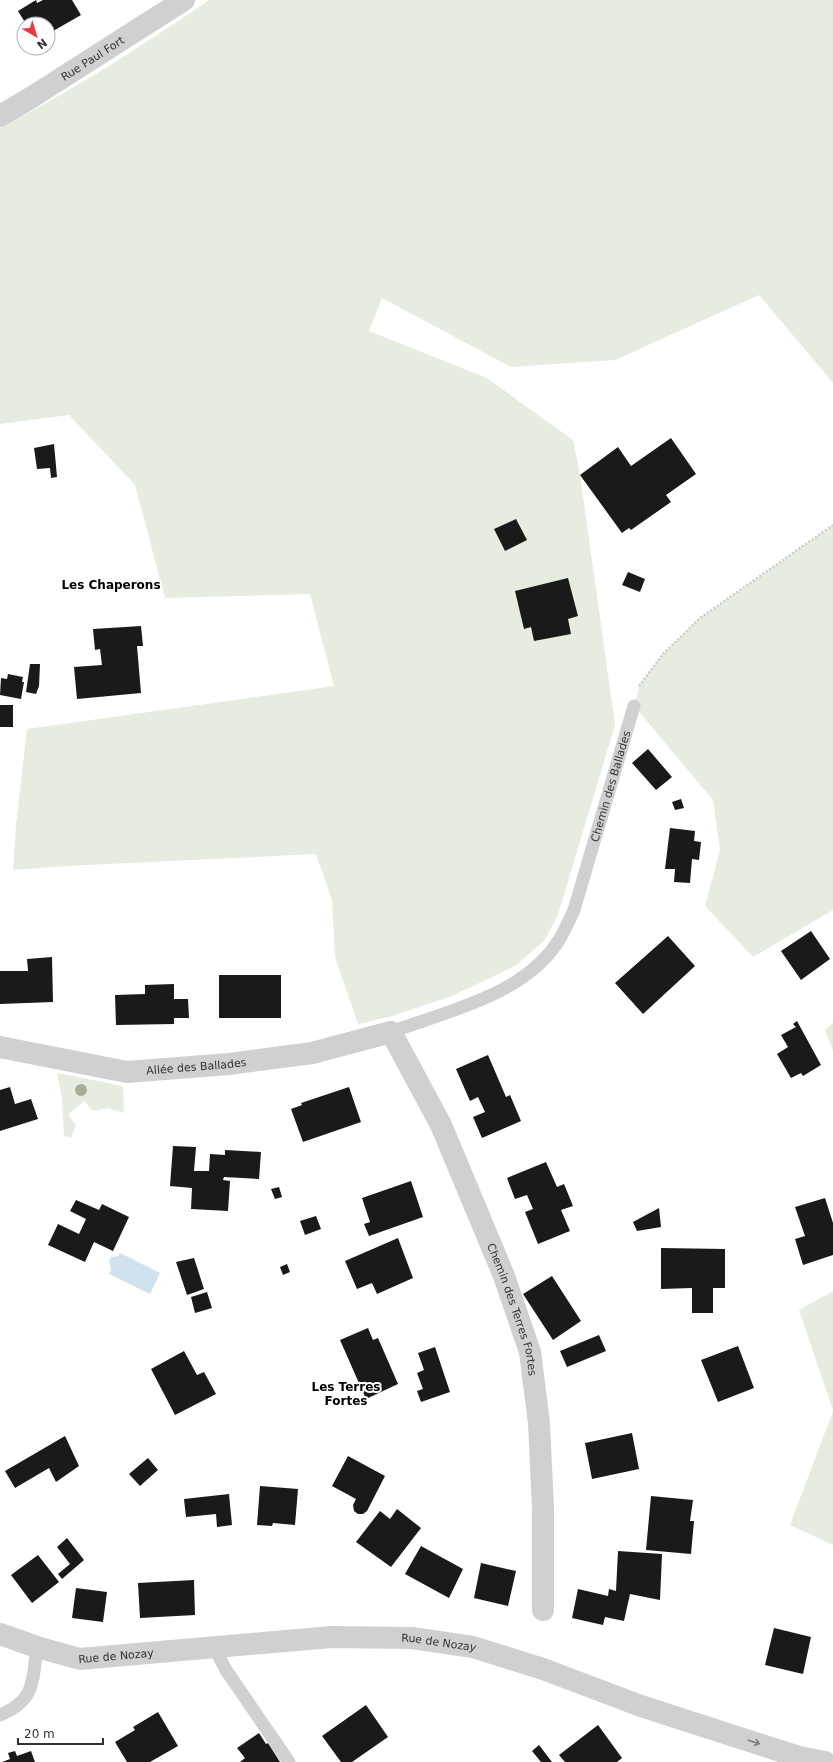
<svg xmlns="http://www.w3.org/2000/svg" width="833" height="1762" font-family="'DejaVu Sans',sans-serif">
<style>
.green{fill:#e6ecdf}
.water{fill:#cfe2ee}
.building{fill:#1a1a1a}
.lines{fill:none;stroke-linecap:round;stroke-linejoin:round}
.path{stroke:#cdcdcd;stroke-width:2.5;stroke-dasharray:2 2;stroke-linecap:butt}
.service{stroke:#d0d0d0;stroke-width:13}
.minor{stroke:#d0d0d0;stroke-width:22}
.tertiary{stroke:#d0d0d0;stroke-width:22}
.tree{fill:#a2b095}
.oneway{stroke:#7a7a7a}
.labels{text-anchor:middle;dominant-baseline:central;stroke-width:4;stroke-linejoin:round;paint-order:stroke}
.street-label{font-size:11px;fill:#333;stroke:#fff}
.neighbourhood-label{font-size:12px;font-weight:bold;fill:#000;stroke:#fff}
</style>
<rect width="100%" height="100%" fill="#fff"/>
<path class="green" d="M209,0H833V383L759,295L615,360L511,367L382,298L369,331L487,378L573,440L580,475L615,725L558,915L544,941L515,966L452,996L389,1017L358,1024L335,957L332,900L316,854L66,866L13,870L16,825L27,729L334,686L310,594L165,598L135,485L69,415L0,424V128C72,91 142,46 209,0Z
M833,525V910L753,957L705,906L720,850L713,800L634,706L640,684L663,654L700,618Z
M833,1023V1051L825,1030Z
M57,1073L123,1086L124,1113L108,1108L93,1111L84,1101L68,1115L76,1125L71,1138L64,1136L62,1098Z
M833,1291V1410L799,1310Z
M833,1411V1545L790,1525Z"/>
<path class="water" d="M120,1253L160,1273L150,1294L109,1274L111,1270L109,1261L111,1257L118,1256Z"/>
<path class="building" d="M36,0L37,3L43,0H72L81,15L48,34V24H26L18,11Z
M671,438L696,474L666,495L671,502L631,530L629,528L622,533L580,475L618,447L631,466Z
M54,444L57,477L51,478L50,468L37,469L34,448Z
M516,519L527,540L505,551L494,529Z
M628,572L645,579L640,592L622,585Z
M568,578L578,616L568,619L571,634L534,641L531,627L524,629L515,591Z
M141,626L143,646H137L141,693L77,699L74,667L102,665L100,649L95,650L93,629Z
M30,664H40L39,686L36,694L26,692Z
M8,674L23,677L22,682H24L21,699L0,695L1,678L7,679Z
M0,705H13V727H0Z
M648,749L672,777L656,790L632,763Z
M681,799L684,808L675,810L672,802Z
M670,828L695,831L694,841L701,842L699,860L692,859L690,883L674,882L675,869H665Z
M811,931L830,959L801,980L781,951Z
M668,936L695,966L643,1014L615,983Z
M52,957L53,1002L0,1004V971H28L27,959Z
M219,975H281V1018H219Z
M174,984V999H188L189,1018H174V1024L116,1025L115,995L145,994V985Z
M797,1021L821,1065L803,1076L801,1073L791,1078L777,1054L788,1047L781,1035L796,1027L793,1024Z
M488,1055L506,1097L510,1095L521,1121L482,1138L473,1117L485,1112L478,1097L470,1101L456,1069Z
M10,1087L15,1104L31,1099L38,1119L0,1131V1090Z
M349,1087L361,1122L303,1142L291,1109L302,1105L301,1103Z
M173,1146L196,1147L194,1171H209L210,1154L225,1155V1150L261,1152L259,1179L224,1177L223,1180L230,1181L228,1211L191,1209L192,1188L170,1186Z
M546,1162L557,1187L564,1184L573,1206L561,1210L570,1231L538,1244L525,1212L533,1209L527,1195L515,1199L507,1178Z
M411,1181L423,1217L369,1236L364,1224L370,1222L362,1198Z
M279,1187L282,1197L275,1199L271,1189Z
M825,1198L833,1223V1255L803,1265L795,1239L805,1236L795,1207Z
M76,1200L99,1210L102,1204L129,1217L113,1251L94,1242L85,1262L48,1245L58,1224L79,1234L86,1219L70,1211Z
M659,1208L661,1227L637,1231L633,1222Z
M316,1216L321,1229L305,1235L300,1221Z
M398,1238L413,1278L377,1294L372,1283L357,1289L345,1261Z
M661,1248L725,1249V1288H713V1313H692V1288L661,1289Z
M194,1258L204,1289L187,1295L176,1262Z
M287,1264L290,1272L283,1275L280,1267Z
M552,1276L581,1321L553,1340L523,1294Z
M207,1292L212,1308L195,1313L191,1297Z
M368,1328L373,1340L378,1338L398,1384L366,1399L340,1340Z
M599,1335L606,1351L567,1367L560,1351Z
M738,1346L754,1388L718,1402L701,1360Z
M435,1347L450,1392L421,1402L417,1391L423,1389L417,1373L424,1370L418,1353Z
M184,1351L197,1375L204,1372L216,1394L175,1415L151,1369Z
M632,1433L639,1469L592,1479L585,1443Z
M65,1436L79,1466L56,1482L49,1468L15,1488L5,1471Z
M348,1456L385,1476L367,1511L363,1514H358L354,1511L353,1505L356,1499L332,1486Z
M148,1458L158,1470L140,1486L129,1474Z
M260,1486L298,1489L295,1525L273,1523L272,1526L257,1525Z
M229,1494L232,1525L217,1527L216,1514L186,1517L184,1499Z
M651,1496L693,1500L690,1521H694L691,1554L646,1550Z
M397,1509L421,1528L391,1567L356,1542L380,1511L390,1519Z
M67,1538L84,1560L62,1579L58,1574L70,1564L57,1547Z
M421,1546L463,1569L449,1598L405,1574Z
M618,1551L662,1554L660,1600L630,1594L624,1621L605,1617L603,1625L572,1618L578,1589L608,1596L609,1589L616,1591Z
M38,1555L59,1582L32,1603L11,1575Z
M481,1563L516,1571L508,1606L474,1598Z
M194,1580L195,1615L140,1618L138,1583Z
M76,1588L107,1592L103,1622L72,1618Z
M774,1628L811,1637L803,1674L765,1665Z
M366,1705L388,1737L352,1762H341L322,1736Z
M158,1712L178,1746L150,1762H127L115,1742L135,1730L133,1727Z
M598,1725L622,1758L617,1762H565L559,1755Z
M259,1733L266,1744L268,1743L280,1762H240L245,1758L237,1748Z
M539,1745L552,1762H541L532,1751Z
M15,1751L17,1756L31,1751L35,1762H2L10,1759L8,1753Z"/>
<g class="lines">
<path class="path" d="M639,686L663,654L700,618L833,525"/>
<g class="service">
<path id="s1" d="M391,1032C447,1011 525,995 559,940C565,931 569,920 574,910L634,706"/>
<path d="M214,1647L226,1670L289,1762"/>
<path d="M0,1715C36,1700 32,1682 37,1647"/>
</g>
<g class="minor">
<path id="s2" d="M0,1047L127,1072L229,1064L312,1053L391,1032L441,1125L504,1276L530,1352L539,1423L543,1509V1610"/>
<path id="s3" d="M0,1634L37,1647L80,1659L331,1637L412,1638L473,1647L543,1669L641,1706L799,1757L825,1762"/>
</g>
<path class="tertiary" id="s4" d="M0,116L32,97L184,0"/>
</g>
<circle class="tree" cx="81" cy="1090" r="6"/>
<defs><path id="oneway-shaft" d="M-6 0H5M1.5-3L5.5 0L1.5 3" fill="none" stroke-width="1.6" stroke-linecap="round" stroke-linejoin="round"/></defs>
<use class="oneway" href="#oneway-shaft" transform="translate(754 1742) rotate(18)"/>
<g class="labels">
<g class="street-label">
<text stroke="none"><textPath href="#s4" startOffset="109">Rue Paul Fort</textPath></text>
<text stroke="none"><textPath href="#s1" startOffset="358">Chemin des Ballades</textPath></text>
<text stroke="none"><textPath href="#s2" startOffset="199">Allée des Ballades</textPath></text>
<text stroke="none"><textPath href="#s2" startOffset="701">Chemin des Terres Fortes</textPath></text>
<text stroke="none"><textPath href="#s3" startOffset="444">Rue de Nozay</textPath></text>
<text stroke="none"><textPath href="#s3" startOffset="120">Rue de Nozay</textPath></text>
</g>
<g class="neighbourhood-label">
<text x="111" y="585">Les Chaperons</text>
<text x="346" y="1387">Les Terres<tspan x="346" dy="14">Fortes</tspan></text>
</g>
</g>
<g transform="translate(36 36) rotate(142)"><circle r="19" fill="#ffffff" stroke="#adadad"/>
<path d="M0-3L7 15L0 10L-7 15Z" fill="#e63946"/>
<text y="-6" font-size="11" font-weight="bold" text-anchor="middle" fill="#333333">N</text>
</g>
<path d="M18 1738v6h85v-6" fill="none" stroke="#333333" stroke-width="2"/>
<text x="24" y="1738" font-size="12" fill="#333333" stroke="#ffffff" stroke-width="3" paint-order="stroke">20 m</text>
</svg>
